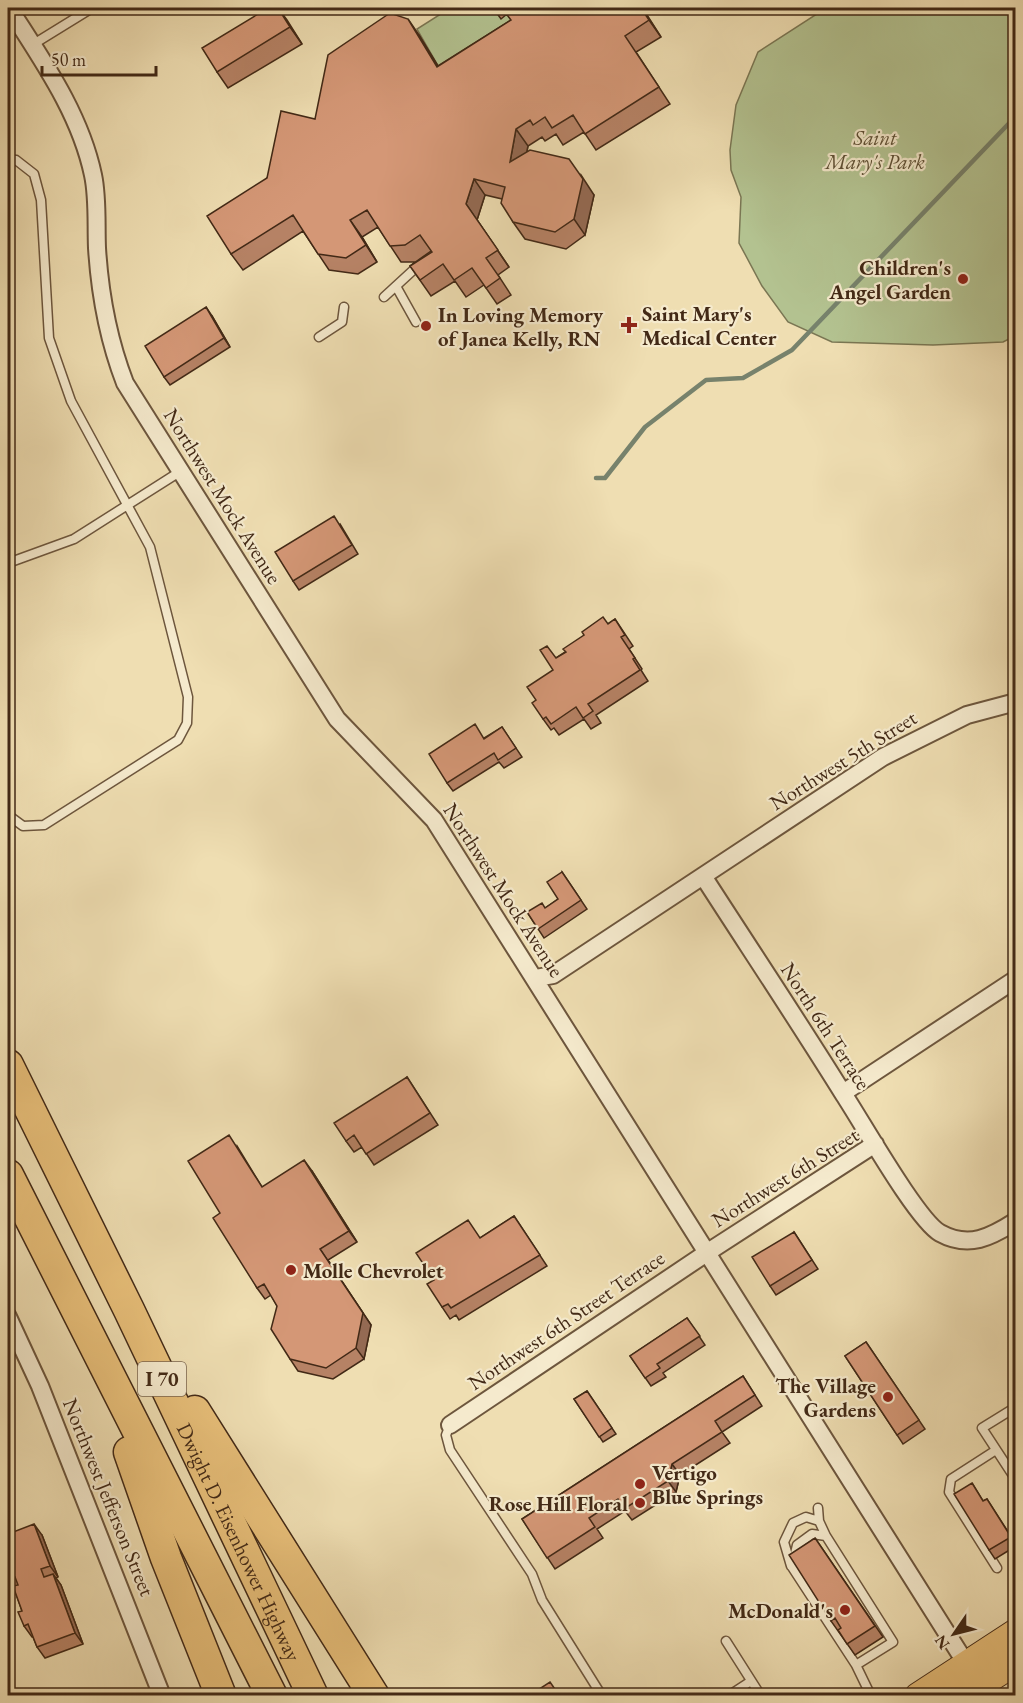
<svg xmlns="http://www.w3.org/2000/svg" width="1023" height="1703" font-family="'EB Garamond',serif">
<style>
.green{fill:#b3c290;stroke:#7a7653;stroke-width:1.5}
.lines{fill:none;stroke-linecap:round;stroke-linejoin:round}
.stream{stroke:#77826c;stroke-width:4.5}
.service-casing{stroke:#6d563d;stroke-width:11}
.minor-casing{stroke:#6d563d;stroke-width:20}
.primary-casing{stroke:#422916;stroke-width:28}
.motorway-casing{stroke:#422916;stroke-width:33}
.service{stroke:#f5eacd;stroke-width:8}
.minor{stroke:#f5eacd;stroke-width:16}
.primary{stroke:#e8bf79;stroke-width:26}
.motorway{stroke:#e8bf79;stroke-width:30}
.wall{fill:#b68265;stroke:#422916;stroke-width:1.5}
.shaded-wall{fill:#946a53;stroke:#422916;stroke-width:1.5}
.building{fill:#d49776;stroke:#422916;stroke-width:1.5}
.poi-dot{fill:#8f2418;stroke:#f5eacd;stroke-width:2}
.labels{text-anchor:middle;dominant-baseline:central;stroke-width:4.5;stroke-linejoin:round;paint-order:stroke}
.shield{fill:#f5eacd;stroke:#78634d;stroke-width:1.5}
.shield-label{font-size:20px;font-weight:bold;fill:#422916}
.park-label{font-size:21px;font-style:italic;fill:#5e4f34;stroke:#f5eacd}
.poi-label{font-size:21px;font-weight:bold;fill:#422916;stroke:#f5eacd;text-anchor:end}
.street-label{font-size:21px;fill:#422916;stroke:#f5eacd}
</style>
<rect width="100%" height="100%" fill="#efdeb2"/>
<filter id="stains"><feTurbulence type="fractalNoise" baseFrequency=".00333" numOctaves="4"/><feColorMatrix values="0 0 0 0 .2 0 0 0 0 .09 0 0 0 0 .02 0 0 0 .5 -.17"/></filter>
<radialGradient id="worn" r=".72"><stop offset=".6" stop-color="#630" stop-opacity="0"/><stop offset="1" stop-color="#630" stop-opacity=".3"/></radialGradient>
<path class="green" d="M442,8H493L508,14L522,37L448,83L417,29L444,12Z
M826,8H1015V336L1003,342L933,345L832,342L788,322L762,286L739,243L741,197L731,170L730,150L736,105L758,52Z"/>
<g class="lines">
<path class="stream" d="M596,478H605L645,427L706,380L743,378L792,350L1016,116"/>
<defs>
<path id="service" d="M32,45L92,8
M8,159L16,160L34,174L41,200L49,338L71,401L150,547L188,697L187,723L178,740L44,825L23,826L8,815
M397,288L416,322
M384,297L421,263
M319,337L342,322L344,307
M8,563L74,539L181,471
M1016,1407L982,1428L1016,1480
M450,1425L446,1435L450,1450L532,1574L542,1600L602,1696
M996,1450L951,1479L949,1492L997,1568
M818,1508L819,1521
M812,1534L826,1536L893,1642L856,1665L792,1567L797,1545Z
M791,1566L784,1542L793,1523L806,1517L819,1521L826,1536
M726,1641L761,1696
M856,1665L871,1696
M728,1696L751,1681"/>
<path id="minor" d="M9,8C42,60 80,113 93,175C98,198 96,225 97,248C100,296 108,339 125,383L337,719L434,820L972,1673
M703,876C750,949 798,1021 844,1095C862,1122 917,1220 940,1233C969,1249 991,1237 1016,1221
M536,978L553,975L883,757L967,715L1016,702
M843,1093L1016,979
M8,1317L40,1386L162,1696
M450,1425L708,1252L875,1144"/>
<path id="primary" d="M918,1696L1016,1632
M963,1696L1016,1662"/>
<g id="motorway">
<path id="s1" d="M8,1065L129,1310L313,1696"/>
<path d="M8,1175L272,1696"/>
<path d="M195,1411L374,1696"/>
<path d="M129,1452L166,1558L221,1696"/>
</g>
</defs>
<use href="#service" class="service-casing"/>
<use href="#minor" class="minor-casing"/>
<use href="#primary" class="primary-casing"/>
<use href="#motorway" class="motorway-casing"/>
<use href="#service" class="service"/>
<use href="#minor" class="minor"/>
<use href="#primary" class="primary"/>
<use href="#motorway" class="motorway"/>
</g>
<path class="wall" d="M278,8L302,44L228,88L217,72Z
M493,8H611L614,12L622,8H642L661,37L636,52L670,104L596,150L584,132L563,145L556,134L545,141L542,137L528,146L527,152L594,195L585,235L566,249L525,239L513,222L502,199L485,195L477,220L509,267L498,275L511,295L497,304L484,285L466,297L455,281L431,296L410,266L431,251L416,262H401L378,227L362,237L377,262L358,274L329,270L303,231L243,270L231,254L267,178L315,119L419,35L438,66L511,20L507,14L501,19Z
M212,316L230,347L170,385L164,377Z
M340,524L358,554L299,590L293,581Z
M615,619L633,646L629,649L642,669L641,670L648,681L596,715L601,723L591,729L584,719L559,735L554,728L551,730L543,719L536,700L553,670L556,658Z
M502,727L522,757L504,768L499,762L453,791L447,783L484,738Z
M562,872L587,909L544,938L527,912L545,908L558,899Z
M407,1077L438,1125L374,1165L362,1147L354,1152L346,1141Z
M237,1146L262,1187L312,1171L357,1242L328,1260L371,1325L364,1359L333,1379L298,1371L290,1359L277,1306L271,1295L265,1299L257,1288L220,1213Z
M514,1216L547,1266L459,1320L456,1315L450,1319L442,1307L434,1280L480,1238Z
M794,1232L818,1269L776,1295L770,1286Z
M687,1318L705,1345L663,1373L666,1377L651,1386L630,1356Z
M866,1342L925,1429L903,1444L845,1356Z
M743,1376L762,1406L722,1432L730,1443L680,1475L676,1492L632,1520L625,1511L597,1529L603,1538L555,1569L522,1519Z
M587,1391L616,1434L603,1442L574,1399Z
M972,1483L983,1501L987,1499L1016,1544V1546L995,1559L989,1550Z
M8,1534L42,1535L58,1577L56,1578L61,1585L83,1644L45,1658L37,1647L33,1637H32L24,1626L22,1611L15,1591L8,1594Z
M815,1538L883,1637L855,1655L831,1621Z"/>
<path class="shaded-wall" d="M278,8L287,20L302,44L290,27Z
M641,8L647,15L661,37L649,20Z
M408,19L419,35L448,83L437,67Z
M516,129L528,146L521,178L510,162Z
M581,175L594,195L585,235L574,219Z
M474,179L485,195L477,220L509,267L466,204Z
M350,220L362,237L377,262L366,245Z
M206,307L212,316L230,347L224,338Z
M304,1160L312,1171L357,1242L349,1231Z
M320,1249L371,1325L364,1359L356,1348Z
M672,1464L680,1475L676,1492L668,1481Z
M34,1524L42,1535L58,1577L50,1566Z
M53,1574L61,1585L83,1644L75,1633Z"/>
<path class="building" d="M268,8H278L290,27L217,72L202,48Z
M502,8H610L613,13L622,8H641L649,20L625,36L659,87L585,134L573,115L552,128L545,117L533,125L530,120L516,129L510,162L530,150L569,159L583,179L574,219L555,232L513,222L501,203L505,187L474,179L466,204L498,250L486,258L500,278L486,288L472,268L454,280L443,264L420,280L410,266L432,252L420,235L405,245L390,246L367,210L350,220L366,245L346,258L318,254L293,215L231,254L207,216L267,178L281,111L315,119L328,55L390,13L408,19L437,67L511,20Z
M206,307L224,338L164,377L145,346Z
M334,516L352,545L293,581L275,552Z
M603,617L608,624L615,619L625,635L621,637L635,658L633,659L640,670L588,704L593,711L583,718L576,707L551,724L546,717L543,719L532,703L536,700L527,687L553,670L540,650L547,646L556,658L566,652L563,649L584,635L582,632Z
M475,724L484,739L502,727L516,748L498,760L494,753L447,783L429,754Z
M562,872L581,900L538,929L527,912L542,903L545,908L558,899L547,882Z
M407,1077L430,1113L366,1154L354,1135L346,1141L334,1123Z
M229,1135L262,1187L304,1160L349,1231L320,1249L363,1313L356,1348L326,1368L290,1359L271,1329L277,1306L264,1284L257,1288L213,1218L220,1213L188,1161Z
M514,1216L540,1255L451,1308L448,1304L442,1307L427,1284L434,1280L416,1253L468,1220L480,1238Z
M794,1232L812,1260L770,1286L752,1257Z
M687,1318L700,1336L657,1364L660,1368L645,1378L630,1356Z
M866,1342L919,1420L897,1435L845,1356Z
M743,1376L755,1395L715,1421L722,1432L672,1464L668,1481L624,1509L618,1499L589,1518L595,1527L547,1558L522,1519Z
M587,1391L612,1428L599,1437L574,1399Z
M972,1483L983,1501L987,1499L1011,1537L989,1550L954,1494Z
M34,1524L50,1566L41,1569L44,1577L53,1574L75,1633L37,1647L28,1624L24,1626L18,1612L22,1611L13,1586L18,1585L15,1577L8,1580V1534Z
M815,1538L875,1626L847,1644L838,1630L841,1628L835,1618L831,1621L789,1555Z
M550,1682L559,1695H530Z"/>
<g class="poi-dot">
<circle cx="963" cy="279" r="6"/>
<path d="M626 316h6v6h6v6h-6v6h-6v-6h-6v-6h6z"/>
<circle cx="426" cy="326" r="6"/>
<circle cx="291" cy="1270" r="6"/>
<circle cx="888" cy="1397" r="6"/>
<circle cx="640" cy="1484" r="6"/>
<circle cx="640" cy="1503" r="6"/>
<circle cx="845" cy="1610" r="6"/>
</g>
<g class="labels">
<rect class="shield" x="138" y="1362" width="48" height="34" rx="4.5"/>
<g class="shield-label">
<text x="162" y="1379">I 70</text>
</g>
<g class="park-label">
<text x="875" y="137">Saint<tspan x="875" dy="24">Mary's Park</tspan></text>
</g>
<g class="poi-label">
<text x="951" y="267">Children's<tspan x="951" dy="24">Angel Garden</tspan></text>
<text x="642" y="313" text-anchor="start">Saint Mary's<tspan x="642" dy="24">Medical Center</tspan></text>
<text x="438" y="314" text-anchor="start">In Loving Memory<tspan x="438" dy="24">of Janea Kelly, RN</tspan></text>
<text x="303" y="1270" text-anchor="start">Molle Chevrolet</text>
<text x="876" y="1385">The Village<tspan x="876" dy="24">Gardens</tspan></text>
<text x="652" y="1472" text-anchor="start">Vertigo<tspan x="652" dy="24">Blue Springs</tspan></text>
<text x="628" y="1503">Rose Hill Floral</text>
<text x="833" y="1610">McDonald's</text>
</g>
<g class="street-label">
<text transform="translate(223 496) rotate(58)">Northwest Mock Avenue</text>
<text transform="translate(843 760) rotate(-32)">Northwest 5th Street</text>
<text transform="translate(504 890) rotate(57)">Northwest Mock Avenue</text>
<text transform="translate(826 1026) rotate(57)">North 6th Terrace</text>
<text transform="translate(785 1177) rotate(-32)">Northwest 6th Street</text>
<text transform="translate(566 1320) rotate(-34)">Northwest 6th Street Terrace</text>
<text transform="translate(109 1497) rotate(68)">Northwest Jefferson Street</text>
<text stroke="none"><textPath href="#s1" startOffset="530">Dwight D. Eisenhower Highway</textPath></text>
</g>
</g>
<rect width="1023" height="1703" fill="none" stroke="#efdeb2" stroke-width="30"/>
<rect x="9" y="9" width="1005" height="1685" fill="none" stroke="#422916" stroke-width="3"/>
<rect x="15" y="15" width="993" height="1673" fill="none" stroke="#422916" stroke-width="1.5"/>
<g transform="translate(954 1634) rotate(235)" stroke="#f5eacd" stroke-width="4.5" paint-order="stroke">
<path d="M0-4.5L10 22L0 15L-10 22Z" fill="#422916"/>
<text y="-9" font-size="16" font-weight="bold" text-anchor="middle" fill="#422916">N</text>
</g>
<path d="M42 66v9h114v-9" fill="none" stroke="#422916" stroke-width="3"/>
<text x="51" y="66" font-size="18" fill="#422916" stroke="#f5eacd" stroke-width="4.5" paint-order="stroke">50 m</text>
<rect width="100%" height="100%" filter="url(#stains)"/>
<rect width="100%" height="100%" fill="url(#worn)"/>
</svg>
